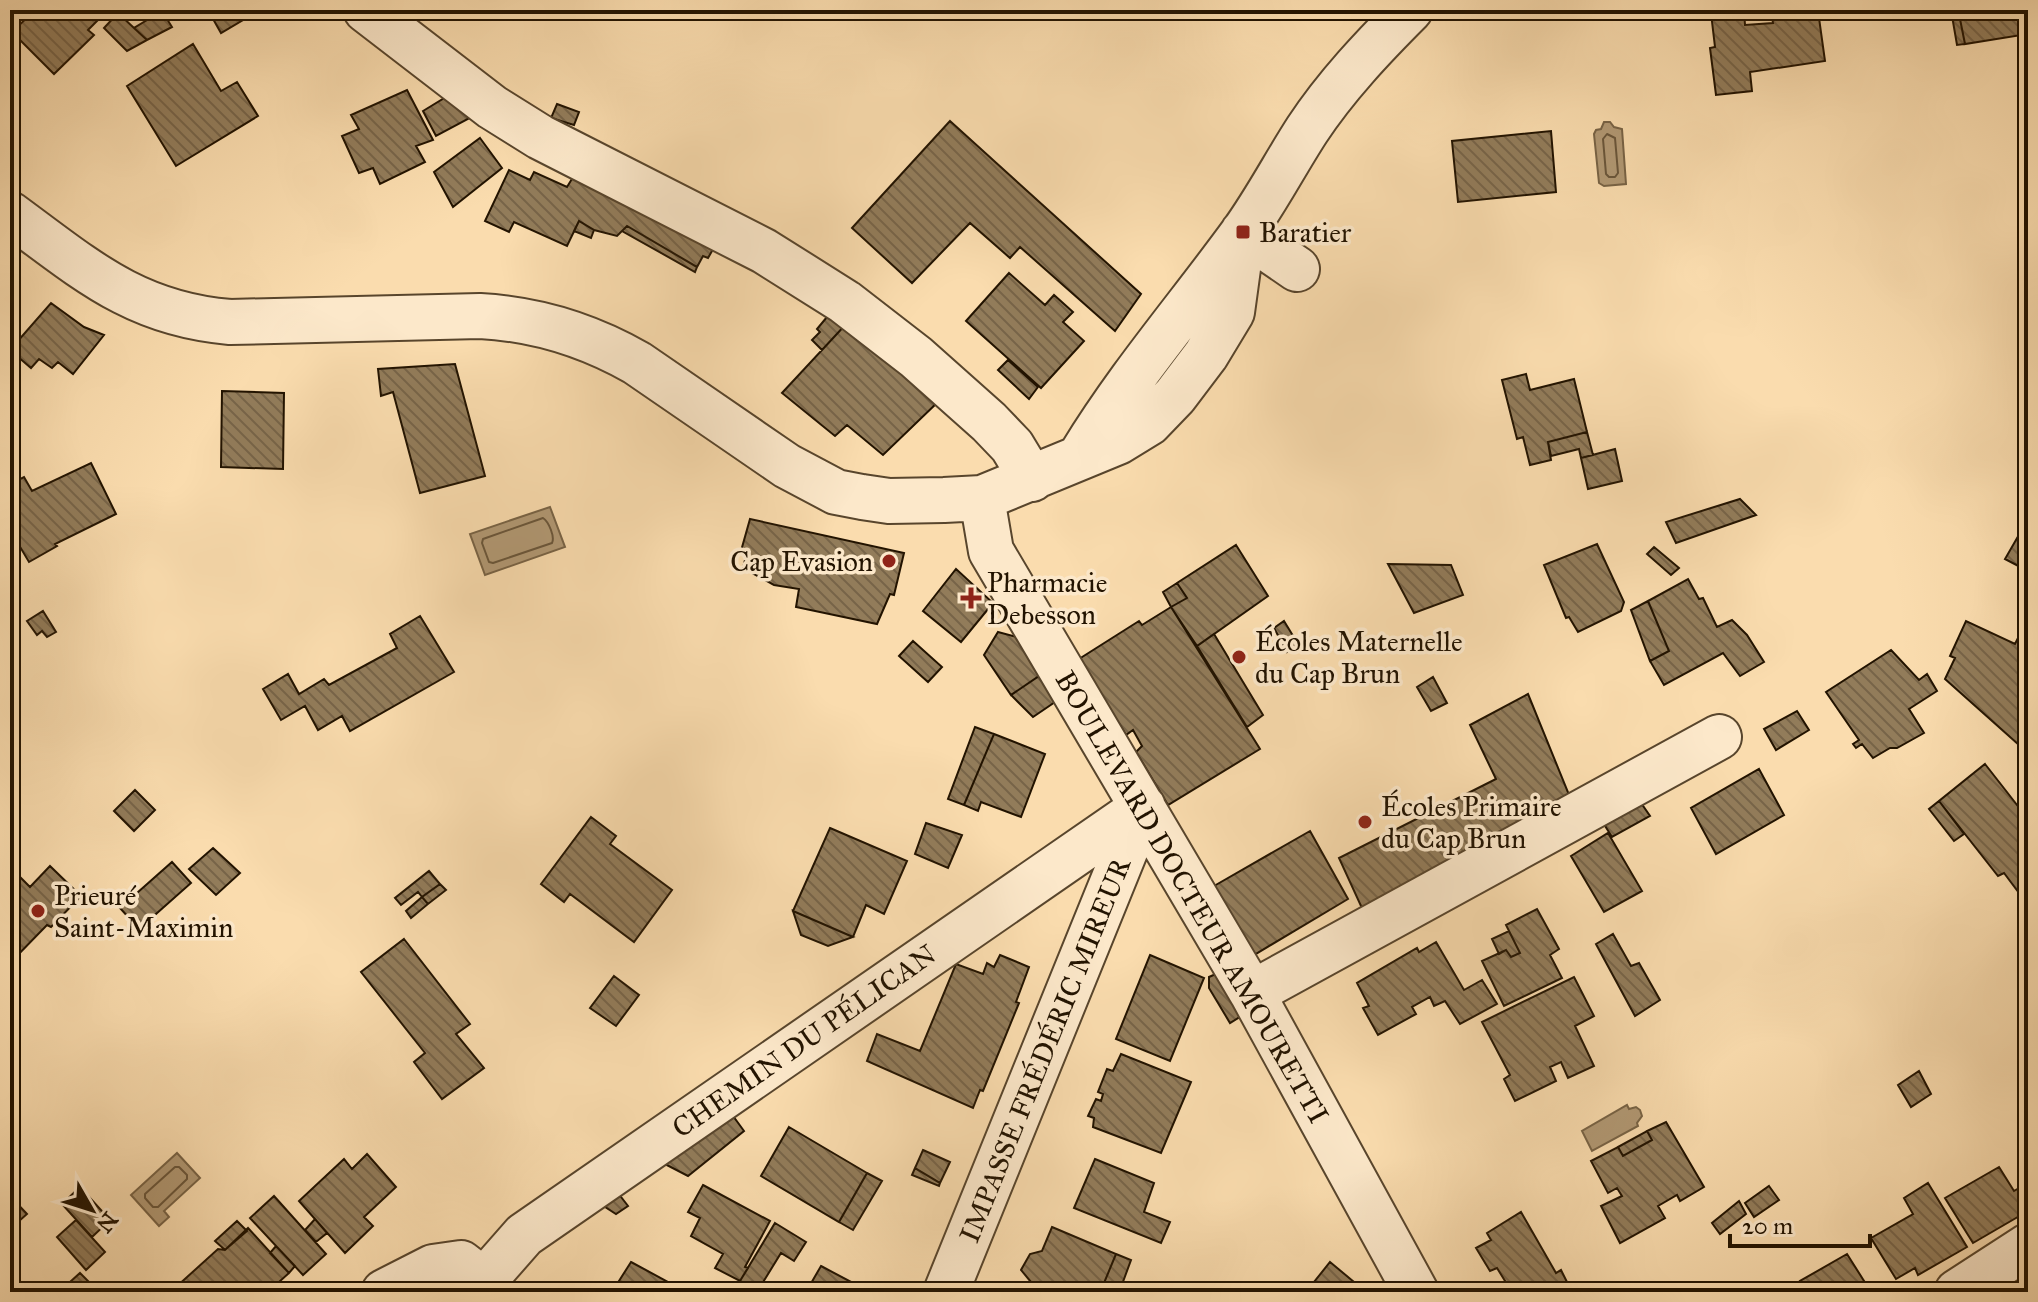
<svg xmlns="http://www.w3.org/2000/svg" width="2038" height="1302" font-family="'IM FELL Great Primer',serif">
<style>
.water{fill:#b19873;stroke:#786345;stroke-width:2}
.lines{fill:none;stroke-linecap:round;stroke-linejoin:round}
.shore{stroke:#6a563a;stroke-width:2}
.building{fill:url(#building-back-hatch);stroke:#221300;stroke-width:2}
.minor-casing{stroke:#58452c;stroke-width:48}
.minor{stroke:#fce8ca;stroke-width:44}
.poi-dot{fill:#8f2418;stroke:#fce8ca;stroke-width:3}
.labels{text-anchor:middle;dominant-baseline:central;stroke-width:7;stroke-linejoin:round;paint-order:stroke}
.poi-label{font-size:28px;fill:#221300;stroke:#fce8ca;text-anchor:start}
.street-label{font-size:28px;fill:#221300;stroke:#fce8ca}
</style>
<defs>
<pattern id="building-back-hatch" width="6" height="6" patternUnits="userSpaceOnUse" patternTransform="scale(2)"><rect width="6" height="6" fill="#927c5a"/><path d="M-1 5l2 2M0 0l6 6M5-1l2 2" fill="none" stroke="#776448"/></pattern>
</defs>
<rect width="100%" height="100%" fill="#fadcae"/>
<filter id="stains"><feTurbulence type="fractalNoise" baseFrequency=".0025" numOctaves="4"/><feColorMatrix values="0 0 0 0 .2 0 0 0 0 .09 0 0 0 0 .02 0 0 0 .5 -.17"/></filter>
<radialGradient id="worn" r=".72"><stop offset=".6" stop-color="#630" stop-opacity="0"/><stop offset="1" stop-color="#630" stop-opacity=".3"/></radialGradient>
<path class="water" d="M1604,122H1610L1614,127L1622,129L1626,184L1604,186L1599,183L1594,134L1596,130L1601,129Z
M550,507L565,547L485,575L470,534Z
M1627,1105L1629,1109L1636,1107L1640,1110L1642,1116L1637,1123L1638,1126L1592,1151L1582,1131Z
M177,1153L200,1178L164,1211L169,1217L159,1226L131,1195Z"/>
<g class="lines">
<path class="shore" d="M1607,134L1615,138L1618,173L1615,177H1609L1606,174L1603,139Z
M543,518C549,522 555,537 552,543L493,563L489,562L482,543L483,539Z
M175,1167H179L187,1175V1179L158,1207H153L145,1198V1194Z"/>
</g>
<path class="building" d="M35,10H108L88,30L94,35L54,74L12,32Z
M208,10H260L221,33Z
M1732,10H1744L1745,25L1773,23L1771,10H1827L1828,17L1819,18L1825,61L1750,72L1752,91L1716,95L1710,48L1715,47L1711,13Z
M1951,10H1972L1973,17L1960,19L1965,44L1957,45Z
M1972,10H2028V34L1965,44L1960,19L1973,17Z
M162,11L172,27L147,40L134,28Z
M118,13L134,28L147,40L127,51L104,28Z
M193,44L221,91L237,82L258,116L176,166L127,86Z
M407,90L433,140L416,146L425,162L380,184L373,168L359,173L342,136L359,129L351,115Z
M451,94L481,112L436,136L423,111Z
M557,104L579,112L574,125L551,118Z
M950,121L1141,294L1115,331L1020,247L1010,258L970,223L912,283L852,228Z
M1551,131L1556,192L1458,202L1452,141Z
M480,138L502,168L453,207L434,172Z
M578,169L720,237L708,258L703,256L697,267L627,226L617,236L594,230L579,221L567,246L514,222L509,232L485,221L509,170L530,180L534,172L567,187Z
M579,221L594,230L591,238L574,231Z
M627,226L697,267L695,272L622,231Z
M1009,273L1045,305L1054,295L1073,312L1063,322L1084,341L1041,388L966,321Z
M51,303L84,327L104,335L73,374L58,362L52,368L39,359L31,368L10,350Z
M832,311L847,323L822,350L812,340L820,332L817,329Z
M847,323L941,399L883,455L847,425L835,436L782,393Z
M1008,360L1038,387L1029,399L998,370Z
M455,364L485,476L420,493L393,392L381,396L378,369Z
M1526,374L1530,390L1574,379L1587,432L1548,442L1551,460L1530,465L1523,437L1517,439L1502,380Z
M222,391L284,393L283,469L221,467Z
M1587,432L1593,455L1581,458L1579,449L1551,456L1548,442Z
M1615,449L1622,481L1588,489L1581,458Z
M91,463L116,514L55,544L57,546L29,562L10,530V484L24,477L32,491Z
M1740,499L1756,515L1676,543L1666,522Z
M750,519L904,553L894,595L890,594L877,624L796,607L799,589L774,585L743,568L747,552L741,551Z
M2024,526L2028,529V571L2005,559Z
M1597,544L1624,602L1621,611L1578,632L1569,617L1566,618L1544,565Z
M1236,545L1268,596L1197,646L1171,607L1187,598L1177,583Z
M1654,547L1679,568L1671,575L1647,554Z
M1388,564L1451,565L1463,595L1414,613Z
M956,569L993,603L961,642L923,611Z
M1688,579L1699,599L1703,598L1717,627L1732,620L1747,635L1764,662L1740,676L1723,653L1664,685L1650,661L1669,651L1648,601Z
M1177,583L1187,598L1171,607L1163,592Z
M1648,601L1669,651L1650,661L1631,610Z
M1171,607L1260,749L1168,805L1136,752L1142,746L1133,730L1126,735L1079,659L1139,621L1142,625Z
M43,611L56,632L47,637L42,631L37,635L27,621Z
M420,616L454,672L350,731L342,716L318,730L305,706L281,720L263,689L288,674L299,694L324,679L329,685L397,648L390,634Z
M2028,618V753L1945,679L1955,658L1950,656L1966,621L2015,644Z
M1284,621L1298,644L1287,652L1274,628Z
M998,632L1017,637L1042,674L1011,695L984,655Z
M1214,634L1263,715L1247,727L1197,646Z
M913,641L942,667L928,682L899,656Z
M1891,650L1919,680L1927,674L1937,691L1909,709L1924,733L1897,748H1890L1873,758L1862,744L1856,748L1853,744L1859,740L1826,692Z
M1042,674L1058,700L1033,717L1011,695Z
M1433,677L1447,703L1431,711L1417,687Z
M1528,694L1576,812L1366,917L1339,858L1496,779L1470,725Z
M1797,711L1809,730L1776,750L1764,729Z
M975,727L994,734L964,805L948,799Z
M994,734L1045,754L1021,817L981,802L978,811L964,805Z
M1985,764L2028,819V905L2004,873L1998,876L1939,801Z
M1759,769L1784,815L1716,854L1691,808Z
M135,790L155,810L134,831L114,811Z
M1639,800L1650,816L1612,837L1602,821Z
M1939,801L1964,834L1954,841L1929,809Z
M591,817L616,836L610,844L672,890L634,942L570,894L564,902L541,884Z
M926,823L962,835L948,868L915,854Z
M830,828L907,861L884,914L866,905L853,937L793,911Z
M1310,831L1348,899L1254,955L1214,886Z
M1608,833L1642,891L1604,912L1571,856Z
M213,848L240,873L216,895L189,869Z
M172,862L191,883L139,929L120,908Z
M50,866L81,896L51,927L47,925L10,963V879L16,873L30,887Z
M429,871L440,884L422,897L418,892L401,905L395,898Z
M440,884L446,890L428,904L422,897Z
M422,897L428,904L411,918L406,911Z
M1537,909L1559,949L1550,955L1562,978L1504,1006L1482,961L1506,950L1511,957L1520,953L1506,925Z
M793,911L853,937L828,946L801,935Z
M1509,931L1520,953L1511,957L1506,950L1499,954L1492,939Z
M1613,934L1631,966L1639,963L1660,1000L1635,1016L1596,944Z
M404,939L470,1024L456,1034L484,1068L442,1099L414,1062L425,1053L361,972Z
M1436,942L1464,990L1482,980L1497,1004L1460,1024L1445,1001L1434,1006L1430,997L1412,1007L1416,1014L1378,1035L1363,1008L1369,1006L1357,983L1417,948L1419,952Z
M1000,955L1029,967L1016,1002L1019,1003L983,1091L980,1090L973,1108L867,1061L877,1034L920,1051L956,964L983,974L987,963L994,967Z
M1150,955L1204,978L1170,1061L1116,1039Z
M1218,973L1243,1015L1230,1023L1209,988V977Z
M614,976L639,995L616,1026L590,1008Z
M1574,977L1594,1016L1575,1026L1594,1066L1568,1078L1561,1062L1550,1067L1556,1081L1515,1101L1504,1079L1510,1075L1482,1022Z
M1121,1054L1191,1082L1161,1153L1093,1127L1094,1118L1088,1116L1096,1099L1101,1101L1103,1094L1098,1092L1107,1069L1113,1071Z
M1919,1071L1931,1094L1911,1107L1898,1085Z
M728,1109L744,1131L688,1176L661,1162Z
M1666,1122L1704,1187L1680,1201L1677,1195L1658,1206L1665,1218L1620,1243L1601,1206L1622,1196L1617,1188L1608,1193L1591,1161L1618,1147L1623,1156L1652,1140L1647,1131Z
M789,1127L867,1173L839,1222L761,1176Z
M1647,1131L1652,1140L1623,1156L1618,1147Z
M923,1150L950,1162L940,1183L915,1168Z
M367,1154L396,1187L364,1217L373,1226L345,1253L299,1201L344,1159L352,1169Z
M1095,1159L1154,1183L1144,1212L1170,1222L1161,1243L1074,1208Z
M1999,1167L2014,1191L2019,1188L2028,1202V1211L1973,1243L1945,1198Z
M915,1168L940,1183L939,1186L912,1175Z
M867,1173L882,1181L853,1230L839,1222Z
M1928,1183L1967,1247L1918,1275L1915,1268L1896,1279L1871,1238L1913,1214L1904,1198Z
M703,1185L770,1221L745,1267L748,1268L740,1281L715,1268L723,1254L691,1236L700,1218L688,1212Z
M1769,1186L1779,1200L1754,1217L1745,1203Z
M80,1187L110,1220L92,1237L62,1204Z
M618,1193L628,1206L616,1214L602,1205Z
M10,1196L27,1214L10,1229Z
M274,1196L326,1254L303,1275L250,1218Z
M1739,1201L1746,1214L1720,1234L1712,1223Z
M1521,1212L1556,1273L1561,1270L1572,1292H1504L1510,1289L1497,1268L1490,1271L1476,1248L1491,1240L1487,1233Z
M315,1219L327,1233L316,1242L305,1230Z
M76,1220L105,1252L86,1270L57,1237Z
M237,1221L247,1231L225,1250L215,1241Z
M775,1223L806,1242L794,1261L781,1253L757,1292L740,1281Z
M1052,1227L1116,1254L1104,1283L1120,1290L1119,1292H1026L1031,1282L1021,1270L1030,1254L1042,1251Z
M248,1228L289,1273L268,1292L253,1290L251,1292H178L175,1288L218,1249L225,1250Z
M276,1246L295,1266L289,1273L270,1253Z
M1116,1254L1131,1260L1120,1290L1104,1283Z
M1847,1254L1871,1292H1806L1800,1281Z
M631,1262L670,1283L666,1289L670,1292H612Z
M1330,1262L1366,1292H1306Z
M821,1266L870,1292H806Z
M80,1273L93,1286L88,1292H59Z"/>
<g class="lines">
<defs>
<path id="minor" d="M366,10L492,107L540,137L764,251L845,302L916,357L989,422L1012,446L1032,479
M10,214C85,269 134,314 230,322L480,316C536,319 588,335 637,363L787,466L836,492L862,497L889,501L944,500L982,498L1118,442L1149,423L1175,396L1206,355L1232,312L1243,232
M1243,232L1297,269
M1081,455C1129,376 1188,308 1242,234C1266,201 1285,164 1307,130C1336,86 1373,47 1410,10
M982,498L991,551L1252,993L1416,1292
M1252,993L1719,737
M384,1292L433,1267L461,1263L487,1283L463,1292
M483,1292L495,1268L524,1235L1143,807
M946,1292L1143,807
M1957,1292L2028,1246"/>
</defs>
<use href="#minor" class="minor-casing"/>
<use href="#minor" class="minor"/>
</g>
<g class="poi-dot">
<rect x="1235" y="224" width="16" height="16" rx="4"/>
<circle cx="889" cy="561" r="8"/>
<path d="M967 586h8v8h8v8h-8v8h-8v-8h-8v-8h8z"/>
<circle cx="1239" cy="657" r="8"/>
<circle cx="1365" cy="822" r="8"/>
<circle cx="38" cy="911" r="8"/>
</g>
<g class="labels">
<g class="poi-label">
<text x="1259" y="232">Baratier</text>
<text x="873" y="561" text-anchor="end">Cap Evasion</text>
<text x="987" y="582">Pharmacie<tspan x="987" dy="32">Debesson</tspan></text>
<text x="1255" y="641">Écoles Maternelle<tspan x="1255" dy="32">du Cap Brun</tspan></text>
<text x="1381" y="806">Écoles Primaire<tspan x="1381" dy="32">du Cap Brun</tspan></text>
<text x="54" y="895">Prieuré<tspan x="54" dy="32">Saint-Maximin</tspan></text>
</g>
<g class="street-label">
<text transform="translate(1192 897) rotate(60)">BOULEVARD DOCTEUR AMOURETTI</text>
<text transform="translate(804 1041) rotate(-35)">CHEMIN DU PÉLICAN</text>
<text transform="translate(1045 1050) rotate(-68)">IMPASSE FRÉDÉRIC MIREUR</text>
</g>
</g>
<rect width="2038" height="1302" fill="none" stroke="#fadcae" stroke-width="40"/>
<rect x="12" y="12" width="2014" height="1278" fill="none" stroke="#221300" stroke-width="4"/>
<rect x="20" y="20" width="1998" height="1262" fill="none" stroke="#221300" stroke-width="2"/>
<g transform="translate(92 1210) rotate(129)" stroke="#fce8ca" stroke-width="6" paint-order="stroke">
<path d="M0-6L14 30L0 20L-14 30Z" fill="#221300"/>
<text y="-12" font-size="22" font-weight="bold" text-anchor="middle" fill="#221300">N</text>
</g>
<path d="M1730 1234v12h140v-12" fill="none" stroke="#221300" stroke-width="4"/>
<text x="1742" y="1234" font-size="24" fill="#221300" stroke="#fce8ca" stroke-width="6" paint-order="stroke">20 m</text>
<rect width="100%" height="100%" filter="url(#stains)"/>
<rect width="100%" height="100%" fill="url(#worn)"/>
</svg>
